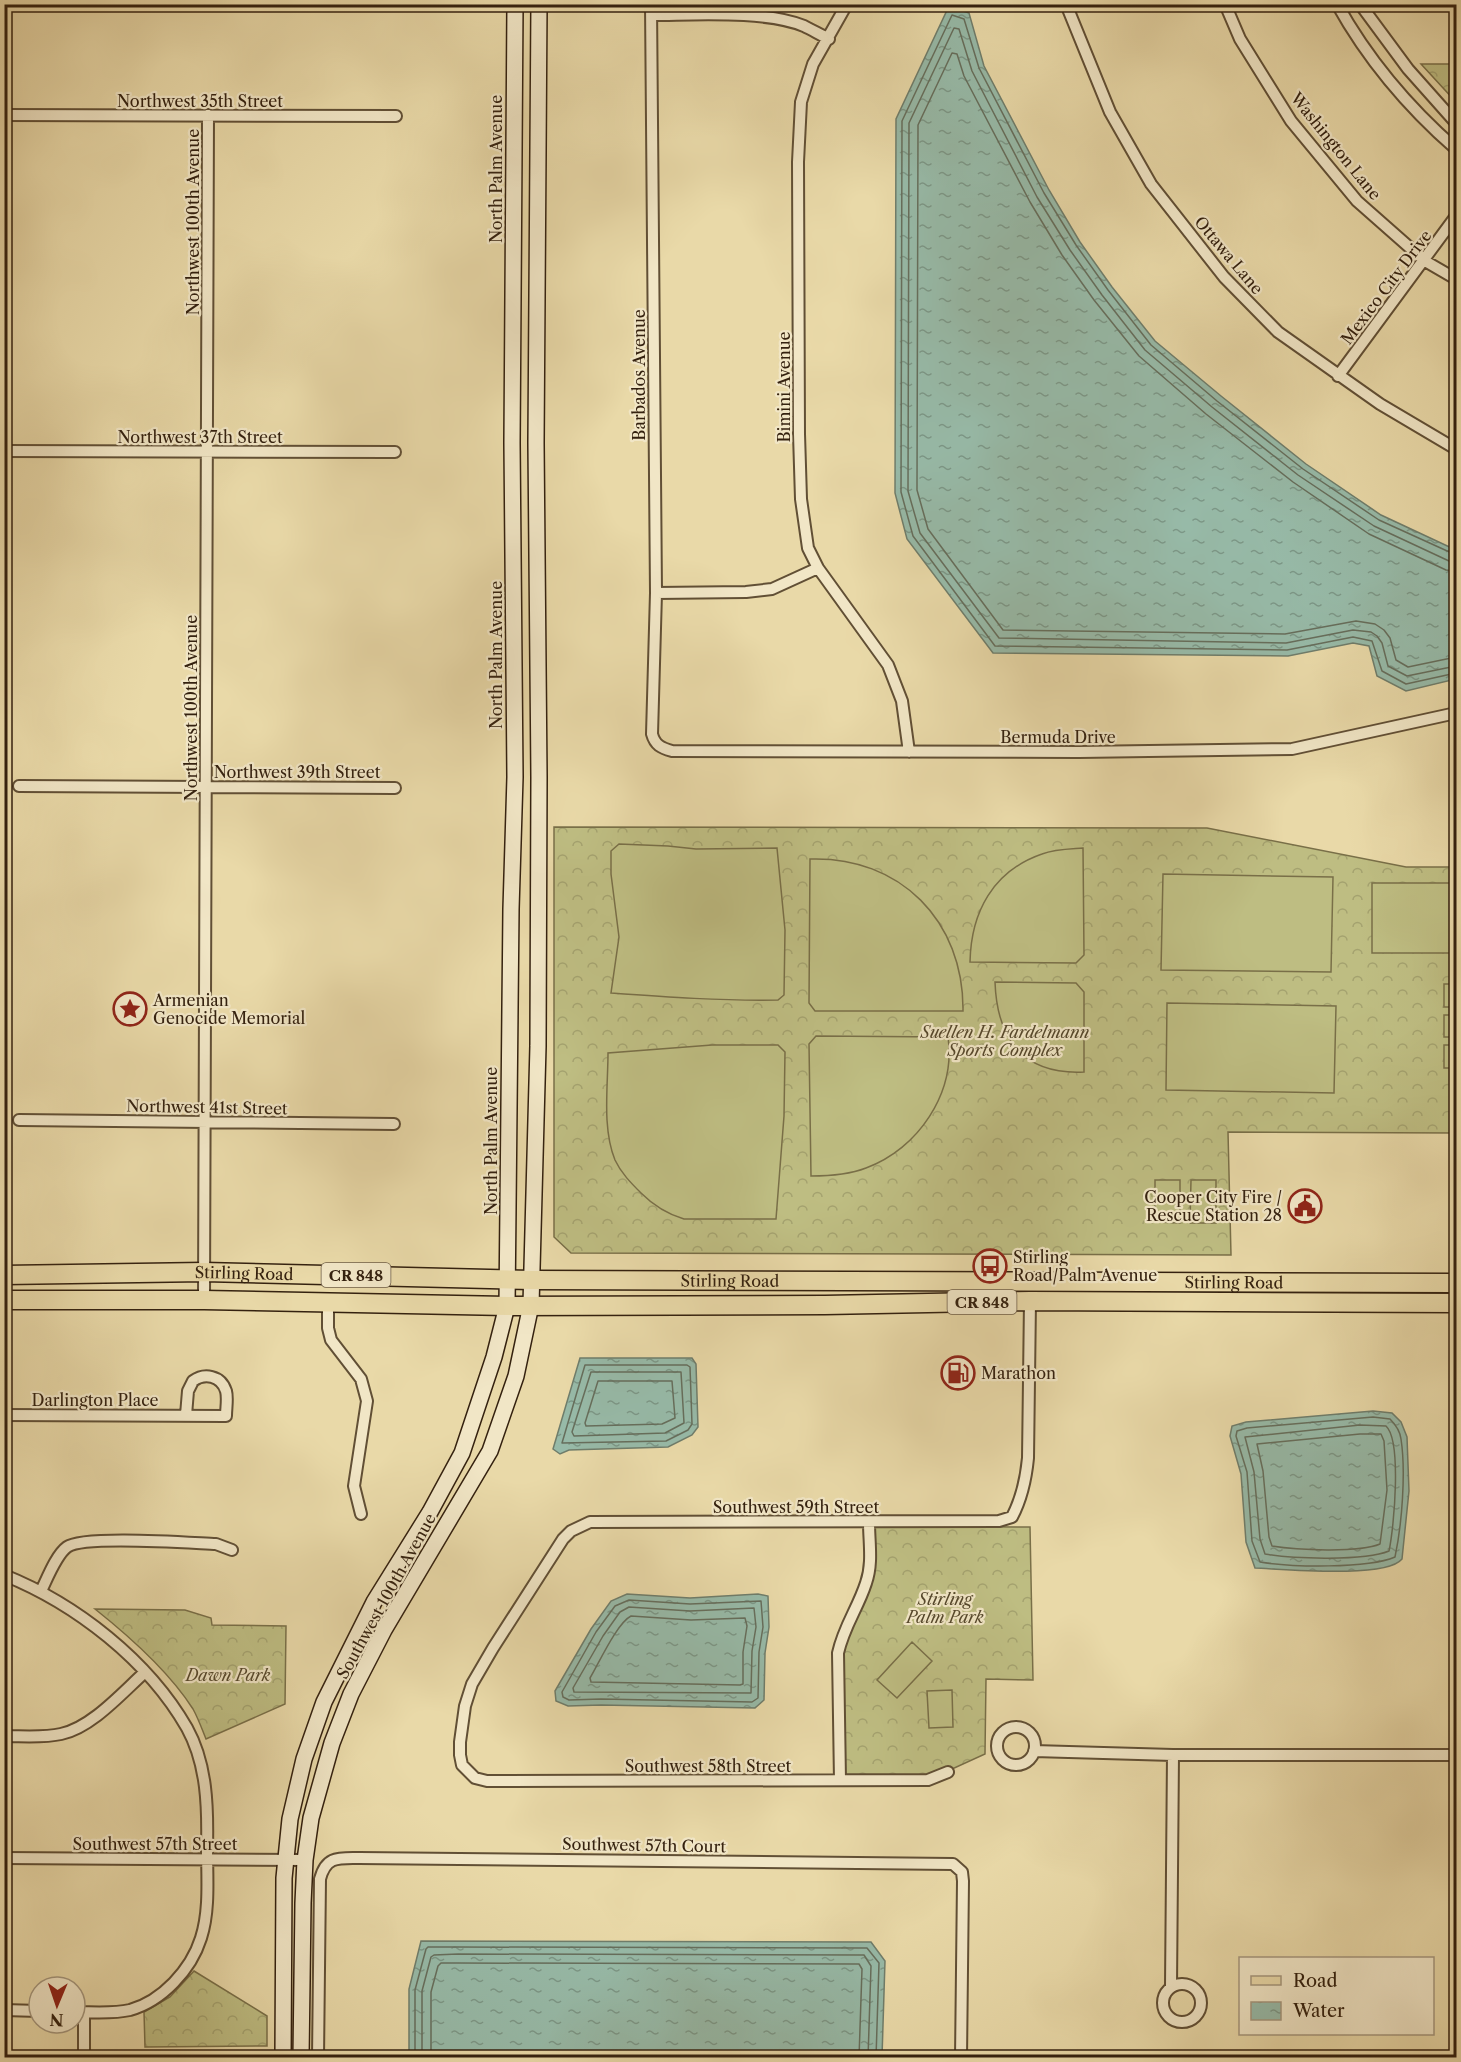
<svg xmlns="http://www.w3.org/2000/svg" width="1461" height="2062" font-family="'Libre Caslon Text',serif">
<style>
.forest{fill:url(#forest-crowns);stroke:#796f48;stroke-width:1.5}
.pitch{fill:#bebd82;stroke:#796f48;stroke-width:1.5}
.water{fill:url(#water-ripples);stroke:#6f7d6b;stroke-width:1.5}
.lines{fill:none;stroke-linecap:round;stroke-linejoin:round}
.shore{stroke:#666e5c;stroke-width:1.5}
.street-casing{stroke:#614f35;stroke-width:14}
.secondary-casing{stroke:#34210f;stroke-width:18}
.primary-casing{stroke:#34210f;stroke-width:21}
.street{stroke:#f1e6c6;stroke-width:10}
.secondary{stroke:#f1e6c6;stroke-width:15}
.primary{stroke:#e9d9a8;stroke-width:18}
.labels{text-anchor:middle;dominant-baseline:central;stroke-width:4.5;stroke-linejoin:round;paint-order:stroke}
.shield{fill:#f1e6c6;stroke:#6d5c46;stroke-width:1.5}
.shield-label{font-size:15px;font-weight:bold;fill:#34210f}
.street-label{font-size:16px;fill:#34210f;stroke:#f1e6c6}
.poi-label{font-size:16px;fill:#34210f;stroke:#f1e6c6;text-anchor:start}
.park-label{font-size:16px;font-style:italic;fill:#56482c;stroke:#f1e6c6}
</style>
<defs>
<pattern id="forest-crowns" width="20" height="18" patternUnits="userSpaceOnUse" patternTransform="scale(1.5)"><rect width="20" height="18" fill="#bebd82"/><path d="M2 6a3 3 0 1 1 6 0M12 15a3 3 0 1 1 6 0" fill="none" stroke="#a4a26f"/></pattern>
<pattern id="water-ripples" width="26" height="14" patternUnits="userSpaceOnUse" patternTransform="scale(1.5)"><rect width="26" height="14" fill="#97baa8"/><path d="M2 4q2-2 4 0t4 0M15 11q2-2 4 0t4 0" fill="none" stroke="#7c9787"/></pattern>
</defs>
<rect width="100%" height="100%" fill="#e9d9a8"/>
<filter id="stains"><feTurbulence type="fractalNoise" baseFrequency=".00333" numOctaves="4"/><feColorMatrix values="0 0 0 0 .2 0 0 0 0 .09 0 0 0 0 .02 0 0 0 .5 -.17"/></filter>
<radialGradient id="worn" r=".72"><stop offset=".6" stop-color="#630" stop-opacity="0"/><stop offset="1" stop-color="#630" stop-opacity=".3"/></radialGradient>
<path class="forest" d="M1421,64H1456V102Z
M554,827L1207,828L1406,867H1456V1133L1228,1132L1231,1255L571,1253L554,1237Z
M869,1526L1030,1527L1033,1680L986,1679L985,1754L928,1780H840V1644L866,1584Z
M95,1609L185,1610L211,1618L212,1625L286,1626L285,1704L206,1739C202,1729 198,1718 193,1709C170,1673 129,1636 95,1609Z
M194,1971L267,2016V2046L145,2047L144,2012L170,1997Z"/>
<path class="pitch" d="M619,844L668,846L696,849L777,848L785,930L784,995L778,1000C722,1001 666,997 611,993L619,937L611,874V851Z
M1083,848L1084,955L1076,963L970,962C971,912 993,871 1042,854C1055,849 1070,849 1083,848Z
M810,859C900,856 964,921 963,1011H815L809,1003Z
M1163,874L1333,877L1331,972L1161,970Z
M1372,883H1456V953H1372Z
M995,982L1076,983L1084,992V1072C1023,1075 997,1039 995,982Z
M1444,984H1455L1454,1007H1444Z
M1167,1003L1336,1006L1334,1093L1166,1090Z
M1444,1015H1455L1454,1037H1444Z
M816,1036L948,1037C956,1093 918,1149 866,1168C848,1175 829,1176 811,1176L809,1044Z
M712,1045H778L785,1052L784,1116L776,1219H684C667,1214 654,1206 641,1193C631,1183 621,1173 615,1160C602,1128 608,1087 608,1053Z
M1444,1045H1455V1068H1444Z
M1155,1180H1180V1223L1155,1222Z
M1191,1180H1216V1223H1190Z
M912,1642L932,1661L897,1698L877,1680Z
M952,1690L953,1727L929,1728L927,1691Z"/>
<path class="water" d="M949,6L969,13L984,66L1049,190L1080,242L1112,287L1155,341L1221,396L1306,464L1381,515L1456,550V679L1406,691L1377,676L1369,646L1353,643L1288,656L993,653L907,539L895,493L896,119Z
M580,1358H692L696,1364L698,1427L692,1435L668,1447L569,1450L560,1454L553,1449Z
M1373,1411L1392,1413L1401,1422L1407,1437L1409,1491L1402,1559C1386,1579 1282,1569 1255,1568L1246,1542L1241,1474L1230,1436L1232,1426L1246,1422Z
M627,1594L690,1598L758,1594L768,1596L769,1627L765,1653L764,1700L755,1708L601,1705L568,1706L556,1701L555,1691L591,1629L611,1601Z
M421,1941L871,1942L885,1961L882,2057H409V1989Z"/>
<g class="lines">
<path class="shore" d="M1456,555L1379,520L1303,469L1217,401L1151,345L1108,290L1076,245L1044,193L979,68L964,19L952,15L902,121L901,492L913,536L995,646L1287,650L1353,637L1372,641L1382,671L1406,684L1456,673
M1456,562L1449,561L1374,526L1298,475L1212,407L1145,350L1102,295L1070,250L1037,197L972,71L959,29L954,28L909,123L908,491L920,533L999,638L1286,643L1353,630L1371,632L1377,636L1382,643L1388,666L1407,676L1456,666
M1456,571L1446,570L1369,534L1293,482L1206,414L1139,356L1094,300L1062,255L1030,202L964,76L957,54L952,53L918,125L917,490L928,529L1003,630L1285,634L1356,621L1375,624L1384,630L1390,638L1396,660L1408,667L1456,657
M687,1365L690,1367L692,1424L688,1430L666,1441L562,1443L585,1365Z
M591,1372H681L684,1423L665,1433L574,1436L572,1432Z
M598,1381H672L675,1418L662,1424L586,1426L585,1423Z
M1373,1417L1390,1419C1396,1425 1400,1431 1401,1439C1406,1472 1402,1524 1395,1557C1367,1569 1291,1567 1260,1562L1252,1541L1247,1472L1236,1436L1237,1431L1247,1428Z
M1360,1425L1386,1426C1402,1441 1394,1528 1389,1551C1365,1561 1292,1559 1265,1554L1260,1539L1254,1472L1245,1437Z
M1360,1434H1381L1384,1441L1387,1490L1380,1544C1359,1553 1296,1550 1272,1546L1269,1537L1263,1471L1257,1444Z
M629,1600L690,1604L761,1601L763,1627L759,1652L758,1698L752,1702L601,1699L569,1700L563,1697L562,1692L596,1632L615,1606Z
M629,1607L690,1611L754,1608L756,1627L752,1651L751,1693L574,1692L573,1688L603,1636L620,1612Z
M631,1616L691,1620L745,1618L747,1626L743,1652V1684L740,1685L591,1682L590,1678C599,1663 617,1623 631,1616Z
M415,2058V1990L426,1949L428,1947H458L867,1948L879,1963L876,2058
M422,2058V1991L431,1957L434,1955L458,1954L864,1955L871,1966L868,2058
M431,2058V1992L438,1966L441,1963H458L859,1964L862,1969L859,2058"/>
<defs>
<path id="street" d="M651,4L656,593L652,734C655,745 661,748 672,751L1079,752L1292,749L1456,713
M847,4L813,64L801,102L798,162L799,434L801,499L808,548L818,568L888,665L902,701L909,752
M1066,4L1110,112L1151,184L1224,277L1278,332L1380,404L1456,449
M1225,4L1240,39L1291,121L1357,201L1425,261L1456,279
M1337,4C1367,58 1409,108 1456,149
M1360,4L1408,69L1456,123
M651,15C694,15 765,10 804,26C812,30 821,35 829,39
M4,115L396,116
M1338,376L1456,216
M4,451L395,452
M656,593L746,592L772,589L818,568
M19,786L395,788
M19,1120L394,1124
M204,1300L208,115
M328,1303V1328L331,1340L361,1379L367,1401L354,1486L361,1514
M4,1415L226,1416C226,1408 228,1398 226,1391C221,1375 204,1373 193,1381L188,1391L186,1415
M4,1575C76,1604 148,1660 187,1728C207,1764 208,1807 207,1848C207,1877 210,1910 201,1938C191,1970 162,2001 130,2010C112,2014 93,2012 75,2012
M41,1591C47,1579 56,1555 67,1547C83,1535 191,1543 216,1544L232,1550
M997 1746a19 19 0 1 1 38 0a19 19 0 1 1-38 0Z
M4,1736C23,1736 43,1738 61,1734C91,1728 122,1693 144,1673
M1034,1751L1173,1755H1456
M948,1772L928,1780L487,1781L475,1778L462,1765L460,1755V1742L465,1706L472,1684L493,1648L563,1539L571,1531L590,1522L999,1521L1012,1517C1022,1498 1026,1479 1028,1458L1030,1301
M840,1780L838,1653C844,1626 858,1608 866,1583C873,1563 869,1543 869,1522
M4,1858L305,1860
M1163 2003a19 19 0 1 1 38 0a19 19 0 1 1-38 0Z
M1171,1987L1173,1755
M4,2010L39,2011
M84,2058V2012
M318,2058L320,1879C326,1856 338,1858 359,1858L953,1864L962,1872L963,1881L961,2058"/>
<path id="secondary" d="M283,2058L284,1878L290,1819L304,1759L324,1702L374,1602L430,1512L462,1453L494,1357L507,1306L511,909L515,777L512,443L515,4
M301,2058L303,1903L305,1860L311,1818L332,1743L351,1694L384,1630L490,1451L516,1376L531,1305L538,1046L539,777L536,443L539,4"/>
<g id="primary">
<path id="s1" d="M4,1275L204,1272L532,1280L1456,1283"/>
<path d="M4,1300H204L507,1306L825,1305L1030,1301L1456,1303"/>
</g>
</defs>
<use href="#street" class="street-casing"/>
<use href="#secondary" class="secondary-casing"/>
<use href="#primary" class="primary-casing"/>
<use href="#street" class="street"/>
<use href="#secondary" class="secondary"/>
<use href="#primary" class="primary"/>
</g>
<defs>
<symbol id="sight-ring" viewBox="-11 -11 22 22"><circle r="9.5" fill="#f1e6c6" stroke="#8f2418" stroke-width="1.5"/><path d="M0-6L1.8-2.2L6-1.7L2.9 1.2L3.7 5.4L0 3.3L-3.7 5.4L-2.9 1.2L-6-1.7L-1.8-2.2Z" fill="#8f2418"/></symbol>
<symbol id="civic-ring" viewBox="-11 -11 22 22"><circle r="9.5" fill="#f1e6c6" stroke="#8f2418" stroke-width="1.5"/><path d="M-.6-6.5H3V-4.5H.6V-3L4-1V1h2V6H-6V1h2V-1L-.6-3ZM-1.2 2.5V6h2.4V2.5Z" fill="#8f2418"/></symbol>
<symbol id="bus-ring" viewBox="-11 -11 22 22"><circle r="9.5" fill="#f1e6c6" stroke="#8f2418" stroke-width="1.5"/><path d="M-5-6H5V4H4V6H2V4H-2V6H-4V4H-5ZM-3.5-4V0h7V-4ZM-3.5 1.2v1.5H-2V1.2ZM2 1.2v1.5H3.5V1.2Z" fill="#8f2418"/></symbol>
<symbol id="fuel-ring" viewBox="-11 -11 22 22"><circle r="9.5" fill="#f1e6c6" stroke="#8f2418" stroke-width="1.5"/><path d="M-5.5-6h7V0h2V4h1.3V-2.5L3-4.5l.8-.8L6-3V5H2.5V1h-1V6h-7ZM-4.2-4.7v3.2H.2V-4.7Z" fill="#8f2418"/></symbol>
</defs>
<g fill-rule="evenodd">
<use href="#sight-ring" x="111" y="990" width="38" height="38"/>
<use href="#civic-ring" x="1286" y="1187" width="38" height="38"/>
<use href="#bus-ring" x="971" y="1247" width="38" height="38"/>
<use href="#fuel-ring" x="939" y="1354" width="38" height="38"/>
</g>
<g class="labels">
<g class="shield">
<rect x="321.5" y="1263" width="69" height="24" rx="4.5"/>
<rect x="947.5" y="1290" width="69" height="24" rx="4.5"/>
</g>
<g class="shield-label">
<text x="356" y="1275">CR 848</text>
<text x="982" y="1302">CR 848</text>
</g>
<g class="street-label">
<text x="200" y="101">Northwest 35th Street</text>
<text transform="translate(1336 146) rotate(51)">Washington Lane</text>
<text transform="translate(496 169) rotate(-90)">North Palm Avenue</text>
<text transform="translate(193 222) rotate(-90)">Northwest 100th Avenue</text>
<text transform="translate(1229 255) rotate(50)">Ottawa Lane</text>
<text transform="translate(1386 287) rotate(-53)">Mexico City Drive</text>
<text transform="translate(639 375) rotate(-90)">Barbados Avenue</text>
<text transform="translate(784 387) rotate(-90)">Bimini Avenue</text>
<text x="200" y="437">Northwest 37th Street</text>
<text transform="translate(496 655) rotate(-90)">North Palm Avenue</text>
<text transform="translate(191 708) rotate(-90)">Northwest 100th Avenue</text>
<text x="1058" y="737">Bermuda Drive</text>
<text x="297" y="772">Northwest 39th Street</text>
<text transform="translate(207 1107) rotate(1)">Northwest 41st Street</text>
<text transform="translate(491 1141) rotate(-90)">North Palm Avenue</text>
<text stroke="none"><textPath href="#s1" startOffset="240">Stirling Road</textPath></text>
<text stroke="none"><textPath href="#s1" startOffset="726">Stirling Road</textPath></text>
<text stroke="none"><textPath href="#s1" startOffset="1230">Stirling Road</textPath></text>
<text x="95" y="1400">Darlington Place</text>
<text x="796" y="1507">Southwest 59th Street</text>
<text transform="translate(386 1596) rotate(-61)">Southwest 100th Avenue</text>
<text x="708" y="1766">Southwest 58th Street</text>
<text x="155" y="1844">Southwest 57th Street</text>
<text transform="translate(644 1845) rotate(1)">Southwest 57th Court</text>
</g>
<g class="poi-label">
<text x="153" y="1000">Armenian<tspan x="153" dy="18">Genocide Memorial</tspan></text>
<text x="1282" y="1197" text-anchor="end">Cooper City Fire /<tspan x="1282" dy="18">Rescue Station 28</tspan></text>
<text x="1013" y="1257">Stirling<tspan x="1013" dy="18">Road/Palm Avenue</tspan></text>
<text x="981" y="1373">Marathon</text>
</g>
<g class="park-label">
<text x="1005" y="1032">Suellen H. Fardelmann<tspan x="1005" dy="18">Sports Complex</tspan></text>
<text x="945" y="1599">Stirling<tspan x="945" dy="18">Palm Park</tspan></text>
<text x="228" y="1675">Dawn Park</text>
</g>
</g>
<rect width="1461" height="2062" fill="none" stroke="#e9d9a8" stroke-width="24"/>
<rect x="6" y="6" width="1449" height="2050" fill="none" stroke="#34210f" stroke-width="3"/>
<rect x="12" y="12" width="1437" height="2038" fill="none" stroke="#34210f" stroke-width="1.5"/>
<rect x="1239" y="1957" width="195" height="78" fill="#f1e6c6" stroke="#a5977d" stroke-width="1.5"/>
<rect x="1251" y="1976" width="30" height="9" fill="#e9d9a8" stroke="#a5977d" stroke-width="1.5"/>
<text x="1293" y="1987" font-size="18" fill="#34210f">Road</text>
<rect x="1251" y="2002" width="30" height="18" fill="url(#water-ripples)" stroke="#a5977d" stroke-width="1.5"/>
<text x="1293" y="2017" font-size="18" fill="#34210f">Water</text>
<g transform="translate(57 2005) rotate(182)"><circle r="28" fill="#f1e6c6" stroke="#a5977d" stroke-width="1.5"/>
<path d="M0-4.5L10 22L0 15L-10 22Z" fill="#8f2418"/>
<text y="-9" font-size="16" font-weight="bold" text-anchor="middle" fill="#34210f">N</text>
</g>
<rect width="100%" height="100%" filter="url(#stains)"/>
<rect width="100%" height="100%" fill="url(#worn)"/>
</svg>
